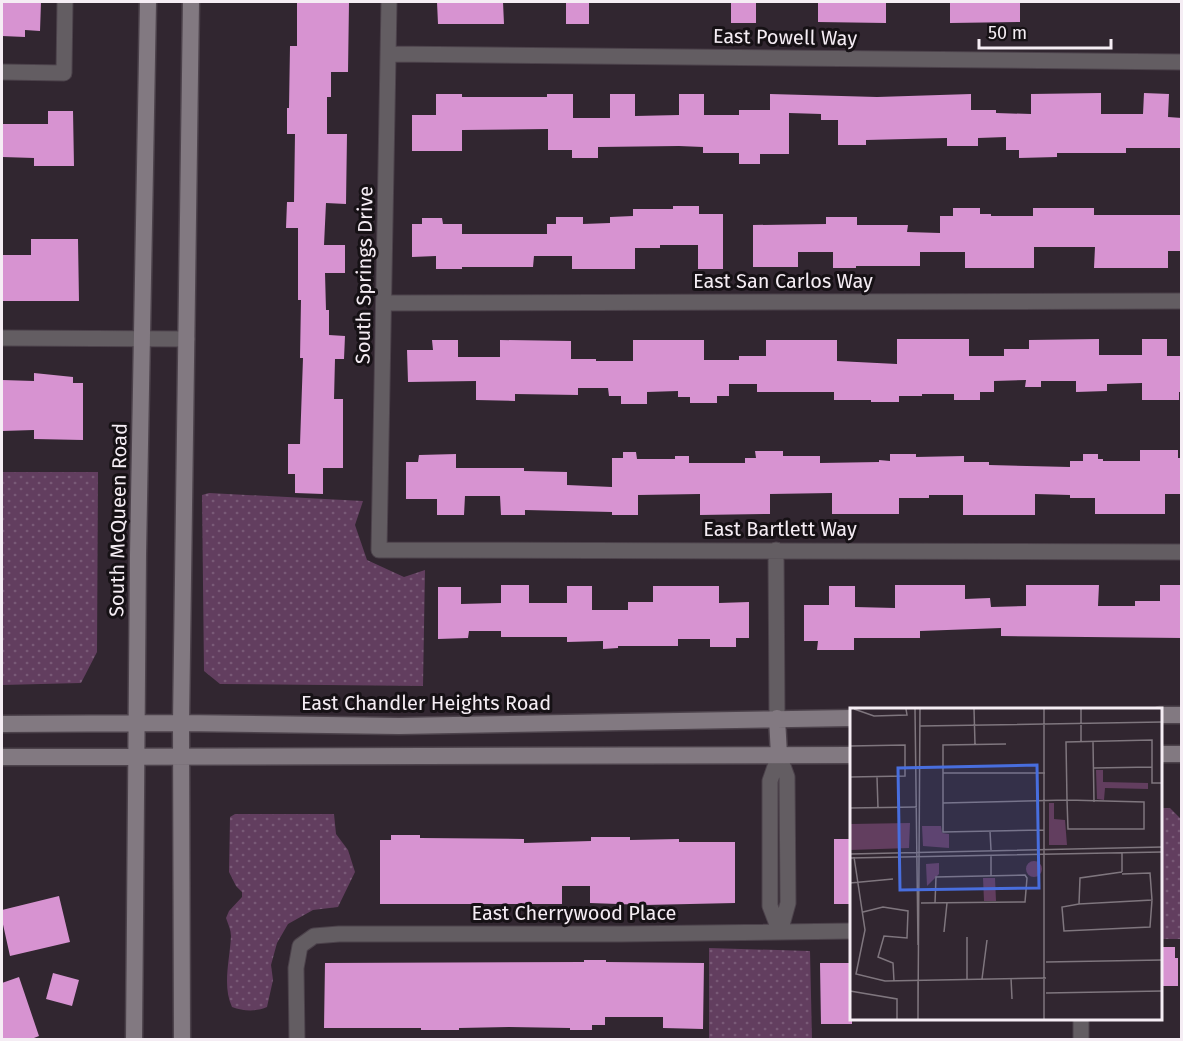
<svg xmlns="http://www.w3.org/2000/svg" width="1183" height="1041" font-family="'Fira Sans',sans-serif">
<style>
.park{fill:url(#park-dots)}
.building{fill:#d793d1}
.lines{fill:none;stroke-linecap:round;stroke-linejoin:round}
.minor-casing{stroke:#4c424b;stroke-width:17}
.secondary-casing{stroke:#4c424b;stroke-width:19}
.minor{stroke:#635d62;stroke-width:15}
.secondary{stroke:#827981;stroke-width:16}
.labels{text-anchor:middle;dominant-baseline:central;stroke-width:6;stroke-linejoin:round;paint-order:stroke}
.street-label{font-size:20px;fill:#f5edf4;stroke:#161115}
.inset-road{fill:none;stroke:#7f767e;stroke-width:1.5}
.view{fill:#486ede;fill-opacity:0.15;stroke:#486ede;stroke-width:3}
.inset-edge{fill:none;stroke:#f5edf4;stroke-width:3}
</style>
<defs>
<pattern id="park-dots" width="8" height="8" patternUnits="userSpaceOnUse" patternTransform="scale(1.5)"><rect width="8" height="8" fill="#623e5f"/><path d="M2 2h.1M6 6h.1" fill="none" stroke="#795a77" stroke-width="1.8" stroke-linecap="round"/></pattern>
</defs>
<rect width="100%" height="100%" fill="#312630"/>
<path class="park" d="M2,472H98L97,652L81,683L2,685Z
M209,493L363,501L355,525L367,560L404,577L425,570L423,686L220,684L204,671L202,495Z
M1161,808H1170L1181,819V939H1161Z
M235,814H334L336,834L348,850L355,872L338,907L313,910L288,924L277,943L271,965L273,980L267,1007C256,1012 243,1011 232,1007C222,986 230,959 231,936C231,930 228,924 226,918L229,911L242,897V892L236,886L229,872L230,817Z
M709,948L810,951L812,1039H709Z"/>
<path class="building" d="M2,2H41L40,31L25,30V37L2,36Z
M297,2H349L348,72H331V97H327V134H347L346,204L326,203L324,245H345V273H325L326,310H329V335L345,336L344,359H335L334,399H343V468H323V494L295,493V474H288V444H300L303,358H300L301,300H298V228H286L287,202H294L295,134H287V108H289L290,46H297Z
M437,2H503L504,24H438Z
M566,2H589V24H566Z
M731,2H756V23H731Z
M818,2H886V23L818,22Z
M950,2H1020V22L950,23Z
M1101,93V114H1143L1144,93L1169,94L1168,117L1182,118V148H1126V153H1057V157L1019,158V150H1006V137L978,138V146H947V138L866,140V145H838V120H821V114L789,113V154H760V164H739V153H703V147L679,146L598,147V158H572V150H548V129L462,130V151H412V115H436V94H462V97H547V94H573V118H610V94H635V116L679,115V94H704V115H739V110H770V94L877,97L971,94V110H996V113L1031,114V94Z
M48,111H73L74,166H34V158L2,157V124H48Z
M673,206H699V214H723V269H698V245H660V248H635V269H572V256H534L533,267H462V269H436V256L412,257V224H422V218H442L443,224H462V234H547V224H556V217H583V224L610,223V217L633,216V209H673Z
M953,208H980V214H991V216H1033V208H1094V215H1182V251H1168V268H1094L1095,247H1034V268H965V252H920V266H856V268H833V252H798V267H753V225L826,224V217H857V225H908L907,232L940,233V216H953Z
M31,239H78L79,301H2V255H31Z
M897,339H969V356H1004V349H1029V340L1099,339V355H1142V339H1167V356H1182V392H1179V400H1142V383L1107,384V391L1076,392V381H1041V387H1025L1026,380L994,381V392H980V400H954V394H922V396H899V402H871V400H834V392H757V384H729V396H717V403H690V397H678V391L647,392V404H621V396H609L608,388H578V395L515,394V401L476,400V381L408,382L407,350H433L432,340H458V357H500V340L571,341V359H596V361H633V340H704V360H739V356H766V340H837V361L897,364Z
M34,373L73,377V383H83V440L34,439V430L2,431V380L34,381Z
M1140,450H1178V458H1182V494H1165V514H1095V498H1070V495L1035,494V515H963V495H929V498H899V514H832V493L770,494V514L700,515V494L638,495V515H612V512L525,510V515H501L500,496H465L464,515H437V499H406V462H418L419,455L456,454V468H524V471L567,472V485L612,487V458H623V452H636L637,459H675V456H689V463H745V458H756L755,451H783V456H820V463L879,462V460L890,461V454H916V457L964,456V462H989V465L1070,467V461H1083V454H1098V459H1103V461H1140Z
M501,585H529V603H567V586H592V610H628V602H653V586H719V603L749,602V638H736V647H710V639H678V646H618V648L603,649V641L567,642V637H501V631H469L468,638L438,639V587H461V604L501,603Z
M895,585H965V599L990,598L991,607L1026,606V585H1099L1098,606H1135V601H1160V585H1182V638L1001,636V628L920,631V638H854V650H817L818,641H804V605H829V586H855V607L895,608Z
M391,835H420V838L524,839V843L591,841V837H630V840L679,839V842H735V903L645,905L590,903V886H562V904H380V840H391Z
M834,839H852V904H834Z
M59,896L70,942L10,956L2,920V910Z
M1161,947H1175V958H1178V986H1161Z
M584,960H606V962L704,963L703,1029L663,1028V1017H605V1025H592V1030H570V1028L509,1027L459,1028V1030H421V1028H324L325,963L584,962Z
M820,963H852V1024H821Z
M53,973L79,980L72,1006L46,999Z
M19,977L39,1036L29,1040H2V983Z"/>
<g class="lines">
<defs>
<path id="minor" d="M389,2L379,550L1182,552
M389,54L1182,62
M2,72L64,73L65,2
M384,303L1182,301
M2,338L187,339
M776,550L777,718
M779,755L770,781V906L780,932
M779,755L787,777L788,903L780,932
M297,1040L296,968L300,946L314,936L339,934H621L852,931
M1081,1040V1018"/>
<path id="secondary" d="M1160,715H1182
M777,718L779,755
M2,724L181,723L399,726L852,718
M1160,754H1182
M2,757L852,755
M134,1040L138,555L148,2
M182,1040L181,723L191,2"/>
</defs>
<use href="#minor" class="minor-casing"/>
<use href="#secondary" class="secondary-casing"/>
<use href="#minor" class="minor"/>
<use href="#secondary" class="secondary"/>
</g>
<g class="labels">
<g class="street-label">
<text transform="translate(785 37) rotate(1)">East Powell Way</text>
<text transform="translate(364 275) rotate(-89)">South Springs Drive</text>
<text x="783" y="281">East San Carlos Way</text>
<text transform="translate(118 520) rotate(-89)">South McQueen Road</text>
<text x="780" y="529">East Bartlett Way</text>
<text x="426" y="703">East Chandler Heights Road</text>
<text x="574" y="913">East Cherrywood Place</text>
</g>
</g>
<g transform="translate(850 708)">
<rect width="312" height="312" fill="#312630"/>
<path d="M246,62H253V74L298,75V81L255,80L254,92L247,91ZM199,95H204V111L215,112L217,137H199ZM60,115L59,140L0,142V116ZM72,118H91L92,125L99,126V140L73,138ZM176 161a8 8 0 1 1 16 0a8 8 0 1 1-16 0ZM89,155V166L77,178L76,156ZM133,170H145L146,193H134Z" fill="#623e5f"/>
<path class="inset-road" d="M4,1L24,8L57,7L56,1M65,1L68,237M124,1L125,36M194,1V311M231,1V34M70,18L312,14M243,34L244,94M156,36L93,37V124L194,122M0,38L55,37V68L0,69M244,60L302,59M93,65H195M27,69L28,100M93,95L217,92L294,94V121H218L217,92L216,34L302,32V75H312M0,100L67,99M140,123L141,142M272,145V164M0,146L312,139M141,147V168M4,149L15,222L6,266L35,273L196,270M0,150L312,144M272,164L230,170L229,196L302,192L300,165L272,166M0,175L43,171M71,195L175,194L177,170L175,167L86,169L85,195M229,196L212,199L214,223L300,219L302,192M13,204L33,199L58,203L57,230L34,228L28,249L43,255L44,273M94,224L97,195M196,254L312,252M161,270L162,291M117,271V229M132,271L137,232M68,272V311M0,283L47,291V311M196,285L312,283M68,307L70,1"/>
<path class="view" d="M187,57L189,180L50,182L48,60Z"/>
<rect width="312" height="312" class="inset-edge"/>
</g>
<rect width="1183" height="1041" fill="none" stroke="#f5edf4" stroke-width="6"/>
<path d="M979 39v9h132v-9" fill="none" stroke="#f5edf4" stroke-width="3"/>
<text x="988" y="39" font-size="18" fill="#f5edf4" stroke="#161115" stroke-width="4.5" paint-order="stroke">50 m</text>
</svg>
